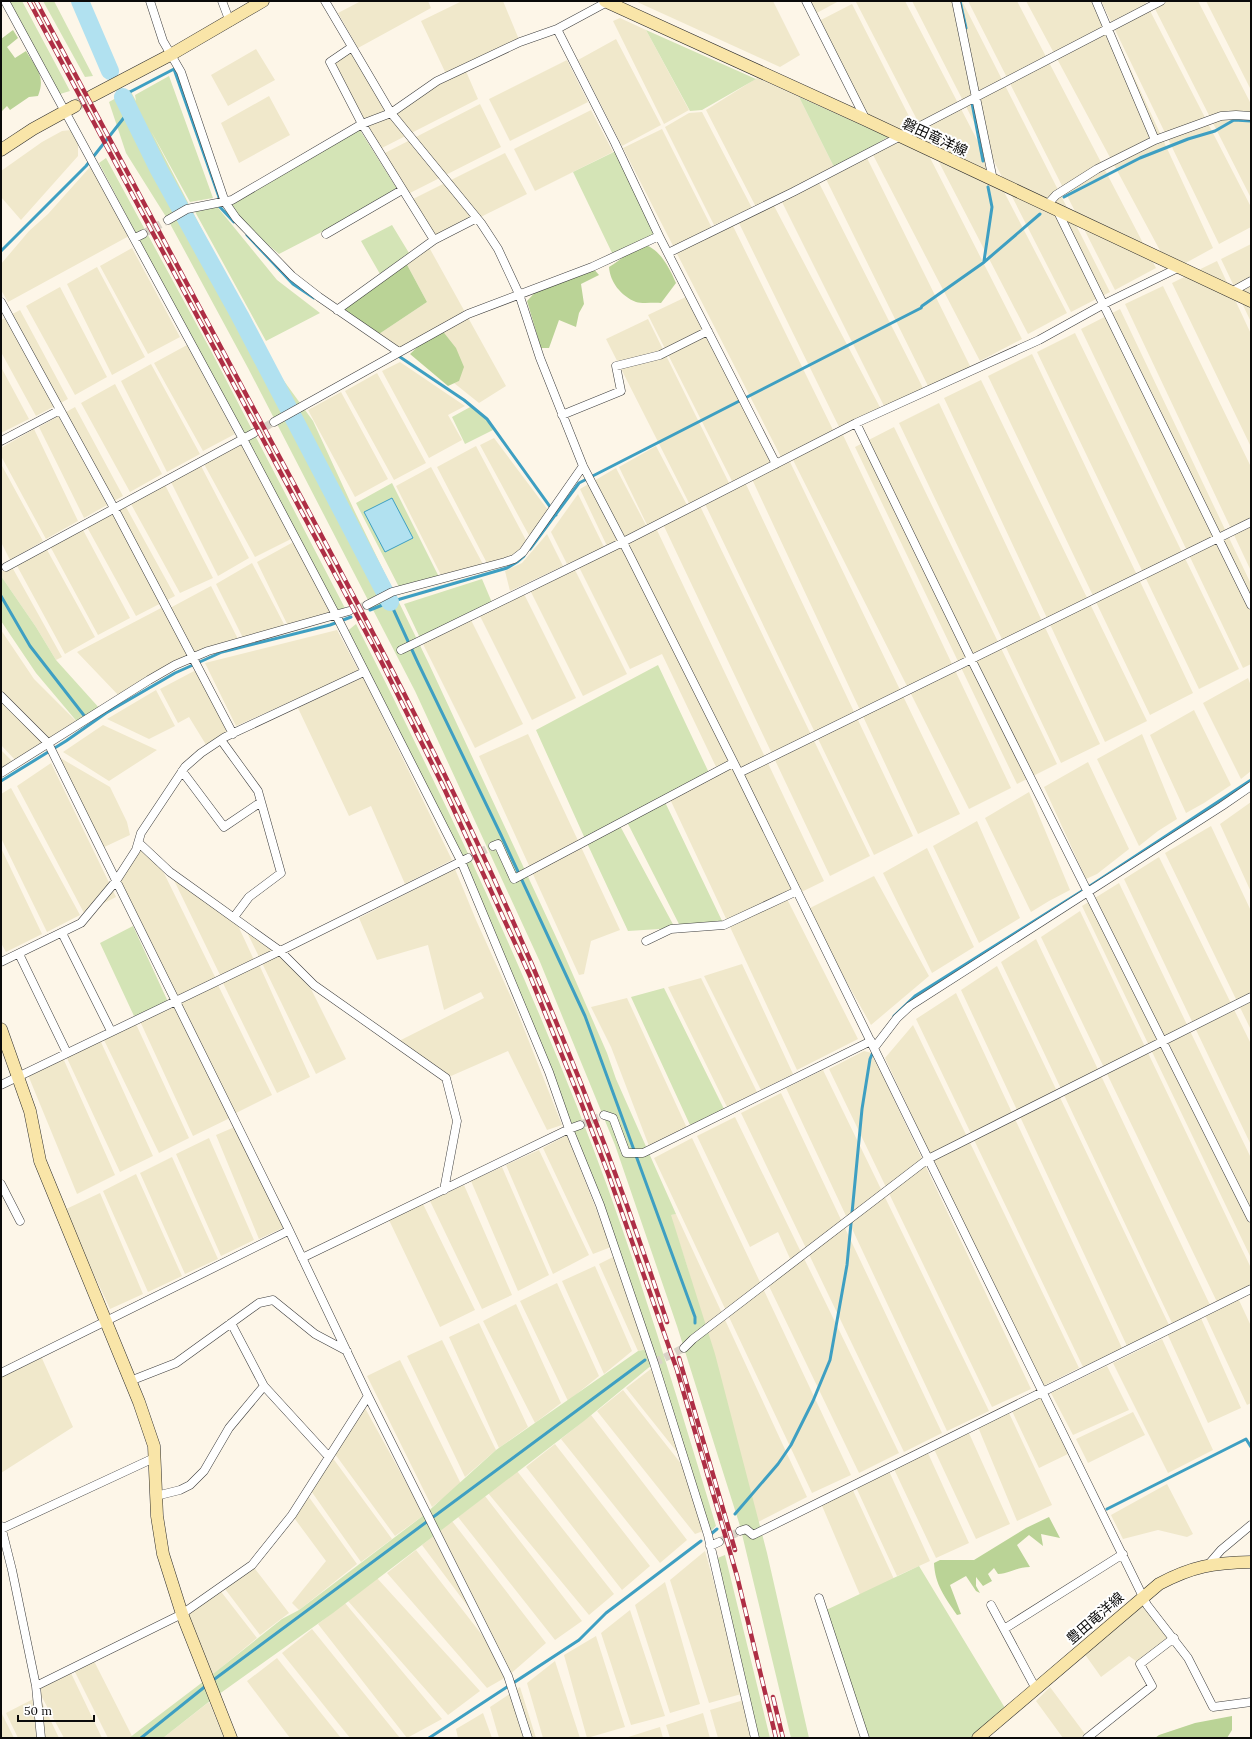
<svg xmlns="http://www.w3.org/2000/svg" width="1252" height="1739" font-family="Lora,'Noto Sans JP',serif">
<style>
.farmland{fill:#f0e8cb}
.green{fill:#d4e4b6}
.forest{fill:#bad396}
.water{fill:#b1e1f0;stroke:#3e9fc2}
.lines{fill:none;stroke-linecap:round;stroke-linejoin:round}
.stream{stroke:#3e9fc2;stroke-width:3}
.river{stroke:#b1e1f0;stroke-width:18}
.street-tunnel{stroke:#d9d3c7;stroke-width:8;stroke-dasharray:8 4;stroke-linecap:butt}
.secondary-tunnel{stroke:#d9d3c7;stroke-width:12;stroke-dasharray:12 6;stroke-linecap:butt}
.street-casing{stroke:#3d3d3d;stroke-width:9}
.secondary-casing{stroke:#2c2c2c;stroke-width:13}
.street{stroke:#fff;stroke-width:8}
.secondary{stroke:#f9e5a8;stroke-width:12}
.rail-casing{stroke:#ae2e45;stroke-width:4.5}
.rail{stroke:#fff;stroke-width:3;stroke-dasharray:9;stroke-linecap:butt}
.labels{text-anchor:middle;dominant-baseline:central;stroke-width:4;stroke-linejoin:round;paint-order:stroke}
.street-label{font-size:14px;fill:#0a0a0a;stroke:#fff}
</style>
<rect width="100%" height="100%" fill="#fdf6e8"/>
<path class="farmland" d="M361,1H428L431,8L358,48L338,13Z
M462,1H503L520,42L465,69L478,99L378,150L330,62L349,49L387,114L447,76L421,21Z
M635,1H773L800,55L780,67Z
M806,1H839L813,15Z
M858,1H905L1067,313L1028,334L856,2Z
M912,1H962L1110,292L1071,312Z
M968,1H1017L1156,268L1115,290Z
M1026,1H1099L1213,248L1171,271Z
M1101,1H1145L1251,207V227L1219,244Z
M1151,1H1198L1251,104V198Z
M1206,1H1251V90Z
M852,4L1022,339L980,361L871,151L895,135L864,119L817,22Z
M620,18L646,30L689,110L664,124L613,21Z
M616,39L661,125L622,146L578,60Z
M256,49L275,80L228,106L211,75Z
M567,60L588,102L510,141L489,99Z
M757,78L799,97L835,169L865,154L971,368L930,390L824,175L817,179L925,392L887,412L780,198L772,202L883,413L843,435L1011,788L969,809L791,456L783,461L623,148L662,129L713,230L731,222L835,434L799,453L843,435L737,219L757,209L706,110Z
M269,96L290,135L239,163L221,123Z
M480,104L501,147L406,195L381,155Z
M591,110L613,152L535,191L514,149Z
M702,112L752,208L714,225L665,127L689,113Z
M71,130L78,140V156L21,220L1,197V171L42,142L62,131Z
M505,153L527,194L434,240L409,201Z
M90,167H92L129,236L8,302L1,290V264L29,231L48,214Z
M1251,244V322L1221,259Z
M425,247L430,249L506,386L479,403L454,383L459,381L441,329L402,351L379,334L427,302L405,261Z
M132,248L180,337L148,354L100,266Z
M1217,261L1251,334V447L1172,283Z
M97,267L145,357L112,375L67,284Z
M1163,286L1251,467V571L1125,304Z
M60,287L107,377L75,395L26,306Z
M690,295L774,465L753,476L790,462L960,814L918,834L751,477L744,480L913,836L874,855L705,504L700,506L870,856L830,876L662,522L691,507L606,339L648,319L731,487L734,485L648,315Z
M1120,309L1251,584V664L1243,668L1081,329Z
M20,310L68,399L36,416L1,352V320Z
M1075,333L1239,669L1199,689L1037,352Z
M187,345L235,434L203,451L154,363Z
M1032,354L1193,693L1150,715L988,376Z
M400,362L465,406L448,415L462,440L429,458L382,371Z
M151,364L200,454L167,472L121,381Z
M1,367L29,419L1,433Z
M377,373L426,463L394,480L345,391Z
M981,380L1147,721L1105,742L944,398Z
M115,384L162,474L130,492L81,403Z
M341,392L388,479L355,497L308,410Z
M939,403L1100,744L1061,763L899,423Z
M75,407L123,496L84,518L39,427Z
M894,427L1057,764L1017,784L855,447Z
M34,429L78,521L46,539L1,456V448Z
M494,438L548,510L531,539L480,445Z
M245,442L295,537L255,557L204,464Z
M476,446L528,544L514,559L489,567L437,467Z
M656,446L688,507L648,527L619,467Z
M1,464L43,541L10,560L1,542Z
M201,466L249,558L218,576L171,482Z
M431,467L485,568L443,579L396,486Z
M616,468L648,529L655,526L824,881L787,899L858,1039L797,1070L669,797L718,771L662,654L630,669L576,561L592,553L567,564L551,532L578,494L604,547L607,546L580,489Z
M165,485L213,578L180,593L131,504Z
M126,507L175,596L136,616L87,527Z
M82,528L130,618L98,635L50,546Z
M547,534L563,566L510,591L505,571L522,563Z
M297,540L333,615L289,628L257,562Z
M46,548L95,637L65,654L16,564Z
M252,563L286,628L244,640L216,584Z
M573,566L627,674L583,696L529,588Z
M12,567L62,657L56,660L36,627L1,576V572Z
M211,586L238,639L195,656L170,608Z
M522,590L576,698L532,720L478,612Z
M163,607L192,657L121,698L77,652Z
M469,616L523,724L475,748L421,640Z
M1,630L34,679L79,724L17,762L1,745Z
M337,630L359,671L236,726L205,663Z
M196,670L231,735L208,748L189,717L178,723L160,689Z
M363,677L452,860L405,884L371,806L349,816L298,708Z
M1248,678L1251,686V771L1241,779L1203,703Z
M156,690L175,726L149,739L107,719Z
M1194,710L1231,785L1204,803L1186,813L1150,735Z
M103,725L157,750L109,781L63,752Z
M528,734L620,930L591,941L584,974L579,975L479,756Z
M1142,734L1177,819L1158,831L1139,846L1097,759Z
M1,750L15,764L1,773Z
M57,756L110,787L127,822L130,835L100,849Z
M1088,762L1129,849L1097,874L1086,879L1044,787Z
M51,763L116,897L84,913L17,786Z
M11,788L80,915L47,932L1,838V794Z
M1029,792L1070,890L1049,901L1031,912L985,818Z
M1251,802V892L1220,824Z
M977,821L1020,918L979,943L933,846Z
M1211,826L1251,911V1030L1165,853Z
M138,845L160,865L216,979L177,998L118,885Z
M1,848L42,934L6,952L1,943Z
M927,848L974,947L932,973L883,873Z
M1159,857L1251,1044V1145L1124,879Z
M455,869L476,920L515,1006L562,1125L547,1130L508,1051L451,1076L399,1041L484,998L481,992L444,1010L428,945L377,960L359,918Z
M170,872L234,917L254,960L221,977Z
M874,876L929,976L871,1025L806,910Z
M1119,883L1251,1158V1258L1082,906Z
M1080,911L1251,1268V1287L1218,1304L1041,937Z
M243,924L277,952L311,989L346,1059L316,1074Z
M1036,939L1210,1305L1172,1323L1001,962Z
M257,960L310,1077L277,1093L221,979Z
M742,964L793,1074L761,1090L704,976Z
M997,966L1169,1325L1127,1346L961,990Z
M701,978L757,1092L727,1107L668,987Z
M216,981L272,1095L234,1114L174,1001Z
M956,993L1122,1348L1083,1367L916,1019Z
M627,998L687,1128L649,1146L611,1047L591,1007Z
M172,1003L232,1117L193,1136L139,1019Z
M135,1022L189,1138L159,1153L103,1038Z
M913,1025L1079,1368L1039,1388L885,1058Z
M100,1040L153,1156L120,1172L66,1056Z
M864,1051L872,1053L1031,1389L992,1407L829,1069Z
M63,1058L115,1175L77,1194L28,1075Z
M823,1070L989,1411L947,1431L786,1088Z
M781,1093L942,1433L904,1452L741,1113Z
M735,1117L899,1453L859,1473L767,1282L792,1263L778,1232L750,1247L697,1136Z
M237,1126L287,1226L259,1239L216,1135Z
M567,1135L611,1247L593,1254L543,1148Z
M209,1138L254,1240L221,1256L176,1154Z
M692,1138L851,1475L812,1493L654,1158Z
M539,1150L589,1255L553,1274L506,1165Z
M172,1157L218,1259L185,1274L140,1173Z
M502,1167L549,1275L518,1291L471,1181Z
M136,1174L182,1276L148,1292L103,1191Z
M464,1185L512,1295L482,1309L430,1201Z
M100,1193L143,1294L110,1309L64,1210Z
M423,1204L475,1310L440,1327L389,1220Z
M676,1214L807,1497L758,1522L687,1266L670,1215Z
M617,1255L649,1349L638,1351L599,1264Z
M595,1266L632,1351L604,1374L562,1281Z
M557,1283L599,1376L568,1401L520,1301Z
M1238,1298L1251,1326V1403L1247,1405L1204,1313Z
M516,1304L561,1403L535,1423L483,1321Z
M1200,1316L1241,1408L1208,1423L1166,1331Z
M479,1323L528,1427L499,1448L449,1337Z
M1162,1339L1213,1450L1168,1473L1113,1363Z
M442,1340L496,1450L465,1477L407,1356Z
M40,1354L73,1427L1,1473V1373Z
M400,1360L461,1484L432,1507L367,1376Z
M656,1365L689,1467L626,1388Z
M1107,1366L1129,1410L1073,1435L1051,1393Z
M623,1390L686,1470L706,1530L695,1534L597,1411Z
M1046,1395L1070,1453L1039,1468L1012,1411Z
M365,1408L424,1515L395,1536L335,1454Z
M1133,1412L1145,1435L1088,1463L1076,1439Z
M1009,1413L1052,1505L1017,1521L978,1427Z
M591,1415L687,1540L660,1563L561,1439Z
M968,1431L1010,1524L976,1539L933,1447Z
M555,1444L650,1566L622,1590L526,1467Z
M927,1451L969,1543L936,1558L893,1467Z
M332,1457L392,1539L361,1562L309,1488Z
M888,1469L930,1561L897,1576L855,1485Z
M517,1471L614,1594L589,1615L488,1493Z
M1167,1484L1193,1534L1187,1537L1158,1530L1123,1539L1111,1515Z
M851,1486L894,1579L860,1595L820,1501Z
M306,1493L357,1564L299,1610L292,1603L326,1561L292,1515Z
M485,1496L582,1621L555,1640L458,1517Z
M452,1521L546,1643L508,1676L487,1688L387,1573L416,1550L496,1653L484,1628L422,1545Z
M705,1551L745,1693L709,1703L670,1580Z
M252,1565L289,1613L260,1635L222,1585Z
M377,1578L480,1691L448,1715L348,1601Z
M665,1582L700,1704L670,1713L635,1605Z
M219,1589L257,1638L211,1676L185,1611Z
M1143,1596L1171,1641L1140,1664L1129,1656L1101,1677L1084,1653Z
M345,1603L442,1719L407,1738L318,1624Z
M630,1610L665,1716L631,1725L601,1633Z
M312,1629L400,1738H350L282,1653Z
M596,1636L625,1727L587,1738L564,1655Z
M277,1658L341,1738H290L247,1681Z
M93,1659L132,1736L129,1738H108L74,1670Z
M555,1661L580,1738H543L527,1683Z
M70,1671L102,1738H64L37,1688Z
M520,1687L536,1738H499L490,1707Z
M1050,1687L1085,1734L1080,1738H1063L1036,1701Z
M39,1696L59,1738H18L6,1713Z
M744,1700L753,1738H718L710,1710Z
M209,1702L224,1738H163Z
M483,1713L492,1738H458L456,1729Z
M703,1713L710,1738H670L666,1725Z
M2,1714L14,1738H1Z
M660,1727L663,1738H625Z"/>
<path class="green" d="M8,1H22L70,91L60,94Z
M43,1H54L93,76L85,77Z
M646,30L756,79L702,110L690,111Z
M169,76L213,198L190,202L151,131L271,363L313,421L354,510L429,664L563,952L607,1053L616,1079L676,1214L671,1215L715,1354L767,1553L809,1738H791L740,1526L677,1326L615,1145L540,962L415,691L248,368L168,220L126,153L109,102L130,90L136,101L135,95Z
M799,97L888,137L835,169Z
M358,127L399,192L279,254L236,218L228,205Z
M618,150L659,236L614,257L573,172Z
M106,158L210,349L347,612L336,615L99,163Z
M215,204L277,280L320,313L266,341L193,208Z
M392,225L409,253L380,274L361,241Z
M472,406L495,429L465,444L452,417Z
M392,483L440,579L400,589L356,503Z
M1,576L36,627L56,660L101,710L79,724L36,673L1,621Z
M482,579L493,605L421,640L404,604Z
M356,624C436,781 511,940 576,1104C631,1242 673,1384 716,1526L709,1533L653,1364L584,1421L333,1613L215,1697L163,1738H129L208,1678L282,1619L299,1610L424,1515L496,1450L638,1351L648,1349L600,1205L462,863L345,633Z
M658,665L710,775L664,800L724,925L681,928L626,820L619,824L675,928L628,931L586,841L536,730Z
M133,926L169,1004L134,1016L100,943Z
M664,988L724,1109L690,1125L631,997Z
M725,1555L770,1738H755L715,1559Z
M919,1566L1008,1713L977,1738H870L851,1696L824,1611Z"/>
<path class="forest" d="M13,30L18,38L7,47L15,58L26,51C36,68 46,76 38,96L29,97L10,110L7,106L1,112V39Z
M643,244C660,249 669,267 676,283L661,303C654,302 643,304 636,302C621,296 610,282 609,267C621,260 630,250 643,244Z
M405,261L427,302L379,334L341,307Z
M592,267L599,275L581,284L584,304L579,313L576,327L559,320L549,348H541L527,301L542,285Z
M441,329L456,348L464,367L459,381L448,386L410,354L429,336Z
M1049,1517L1060,1538L1041,1534L1043,1546L1029,1535L1017,1545L1030,1567C1016,1567 1012,1573 998,1574L994,1568L988,1574L992,1581L983,1586L976,1577V1586L980,1593L976,1591L966,1576L950,1585L961,1614L957,1615C945,1597 935,1585 934,1563L940,1560H974L1026,1528Z
M1232,1716V1730L1227,1738H1155L1159,1735L1195,1723Z"/>
<path class="water" d="M392,498L413,538L385,552L364,512Z"/>
<g class="lines">
<path class="stream" d="M960,1L966,28
M973,100L972,103L983,161
M1064,197L1140,158L1188,139L1215,131L1234,120L1251,121
M247,235L293,284L314,298
M1,251L86,166L130,110L126,94L174,69L219,197V206L234,222
M984,261L992,207L988,187
M397,355L464,400L487,419L556,515
M530,549L579,483L921,308L922,306L983,263L1040,214
M1,596L30,646L86,718
M390,602L418,663L501,835L585,1016L695,1317V1323
M370,610L390,602L507,568L517,562L524,556
M1,781L66,741L106,713L175,673L222,652L330,625L351,617
M894,1016L915,996L1090,886L1251,780
M1107,1509L1246,1439L1251,1447
M735,1514L778,1464L791,1445L813,1401L830,1360L847,1265L862,1109L870,1059L873,1052
M711,1534L717,1529
M212,1681L645,1360
M141,1738L207,1685
M429,1738L579,1640L606,1613L701,1541"/>
<path class="river" d="M80,1L110,71
M123,97L159,170L240,316L390,602"/>
<path class="street-tunnel" d="M143,234L168,220
M254,433L274,422
M349,611L367,605
M468,858L493,846
M580,1125L604,1115
M654,1363L684,1348
M719,1542L740,1531"/>
<path class="secondary-tunnel" d="M75,106L92,96"/>
<defs>
<path id="street" d="M5,1L243,439L336,615L461,861L549,1072L569,1129L600,1205L654,1363L708,1535L755,1738
M150,1L163,41L181,72L225,202L236,218L292,276L319,297L399,352
M222,1L230,22
M325,1L391,113L481,223L498,249L519,294L540,358L583,466L629,554L739,773L1147,1605L1188,1658L1213,1707L1251,1702
M806,1L866,120
M956,1L993,180
M1096,1L1155,140
M557,29L615,143L659,236L776,464
M352,47L330,62L362,124L434,240
M1047,205L1056,195L1097,169L1155,140L1221,116L1236,115L1251,116
M1057,210L1251,605
M168,220L187,209L232,200L362,124L391,113L437,81L520,42L557,29L609,1
M326,234L402,190
M135,238L143,234
M668,253L793,192L1161,1
M1231,292L1251,281
M1,302L114,508L233,734
M337,310L434,240L477,218
M562,415L621,391L616,366L660,355L708,331
M274,422L468,314L592,267L659,236
M856,423L971,659L1251,1218
M1,441L60,410
M6,567L254,433
M367,605L392,592L505,562L514,559L523,552L583,466
M401,650L623,542L856,423L1039,340L1104,304L1180,267
M1,696L48,743L287,1226L368,1396L508,1676L528,1738
M221,740L258,791L281,873L249,897L234,917
M182,771L224,827L261,802
M1,773L149,680L175,665L208,651L349,611
M739,773L1251,522
M139,843L170,872L280,951L314,985L446,1078L457,1121L444,1190
M493,846L498,844L514,879L733,763
M62,933L111,1031
M646,941L671,929L724,925L797,891
M19,954L67,1053
M1,962L81,923L116,881L136,850L141,833L185,767L201,753L225,737L364,672
M874,1048L897,1018L910,1006L1222,806L1251,786
M1,1085L280,951L468,858
M604,1115L613,1118L626,1153H643L871,1041
M1,1184L20,1221
M302,1258L569,1129L580,1125
M231,1323L264,1386L329,1457
M684,1348L693,1339L928,1159L1251,997
M1,1373L288,1231
M130,1381L176,1363L259,1303L273,1300L315,1334L347,1351
M156,1496L180,1490L190,1485L204,1471L229,1428L264,1386
M1,1526L12,1570L36,1686L41,1738
M1,1529L154,1458
M740,1531L746,1529L753,1535L1251,1289
M710,1546L719,1542
M1208,1565L1221,1550L1251,1525
M819,1598L865,1738
M991,1605L1036,1689
M1004,1629L1123,1554
M36,1686L182,1614L252,1565L292,1515L368,1396
M1087,1738L1152,1686L1140,1664L1174,1638"/>
<path id="secondary" d="M605,1L866,120L1251,301
M92,96L172,54L263,1
M1,150L33,129L75,106
M1,1029L30,1111L40,1161L139,1402L154,1446L157,1516L163,1554L182,1614L231,1738
M978,1738L1159,1584C1193,1566 1213,1563 1251,1562"/>
</defs>
<use href="#street" class="street-casing"/>
<use href="#secondary" class="secondary-casing"/>
<use href="#street" class="street"/>
<use href="#secondary" class="secondary"/>
<defs>
<path id="rail" d="M29,1L378,655L443,786L530,976L582,1105L609,1176L677,1370L737,1576L776,1738
M36,1C117,153 198,304 279,456C359,605 439,755 508,910C568,1044 621,1182 667,1322
M679,1358L735,1550
M773,1697L783,1738"/>
</defs>
<use href="#rail" class="rail-casing"/>
<use href="#rail" class="rail"/>
</g>
<g class="labels">
<g class="street-label">
<text transform="translate(935 137) rotate(25)">磐田竜洋線</text>
<text transform="translate(1095 1618) rotate(-41)">豊田竜洋線</text>
</g>
</g>
<rect width="1252" height="1739" fill="none" stroke="#0a0a0a" stroke-width="4"/>
<path d="M18 1715v6h76v-6" fill="none" stroke="#0a0a0a" stroke-width="2"/>
<text x="24" y="1715" font-size="12" fill="#0a0a0a" stroke="#ffffff" stroke-width="3" paint-order="stroke">50 m</text>
</svg>
